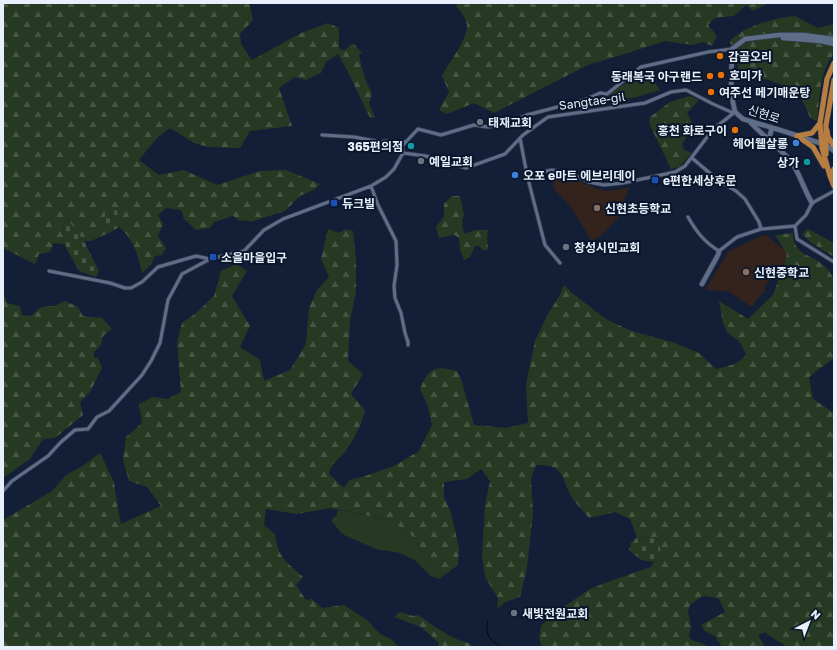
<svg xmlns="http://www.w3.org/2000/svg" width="837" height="650" font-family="'Golos Text','Noto Sans KR',sans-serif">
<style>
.education{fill:#34221c}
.green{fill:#263922}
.forest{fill:url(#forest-firs)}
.cemetery{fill:url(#cemetery-stones)}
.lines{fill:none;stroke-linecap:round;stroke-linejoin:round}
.stream{stroke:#000910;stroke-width:1}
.street-casing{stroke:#353b4d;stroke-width:4.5}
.secondary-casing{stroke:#353b4d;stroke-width:6}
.primary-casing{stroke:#353b4d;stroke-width:6}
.street{stroke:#5e6d88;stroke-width:3}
.secondary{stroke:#5e6d88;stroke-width:4.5}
.primary{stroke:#b77d41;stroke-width:5}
.food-dot{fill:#e8710a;stroke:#0a162b;stroke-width:1.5}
.worship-dot{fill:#6b7280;stroke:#0a162b;stroke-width:1.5}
.shop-dot{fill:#3f7fe0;stroke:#0a162b;stroke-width:1.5}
.culture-dot{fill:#0f9aa8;stroke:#0a162b;stroke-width:1.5}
.transit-dot{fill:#1a4fb4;stroke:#0a162b;stroke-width:1.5}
.education-dot{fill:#8d6e63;stroke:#0a162b;stroke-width:1.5}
.labels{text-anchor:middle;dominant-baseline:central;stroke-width:4;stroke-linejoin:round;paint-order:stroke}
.poi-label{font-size:12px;font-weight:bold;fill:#e8f0fc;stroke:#0a162b;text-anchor:start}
.street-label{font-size:12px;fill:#e8f0fc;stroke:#0a162b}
</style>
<defs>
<pattern id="forest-firs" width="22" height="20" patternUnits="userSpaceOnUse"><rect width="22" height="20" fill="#263922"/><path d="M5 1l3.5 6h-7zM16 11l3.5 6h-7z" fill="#465643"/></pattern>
<pattern id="cemetery-stones" width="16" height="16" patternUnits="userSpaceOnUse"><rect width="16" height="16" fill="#263922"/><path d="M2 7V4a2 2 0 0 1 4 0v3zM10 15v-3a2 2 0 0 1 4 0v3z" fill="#465643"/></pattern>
</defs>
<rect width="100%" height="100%" fill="#131f36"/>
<path class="education" d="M566,175L595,188L607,191L629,188L625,198V203L622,214L600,237L591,240L571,207L554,189L553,182L558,176Z
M766,235L789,254L787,258L765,286V292L758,298L752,307L728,291L705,290L729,251L761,236Z"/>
<path class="green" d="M646,69L660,90L637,97L611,101L610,94Z
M338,510L390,520L412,536L439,579L431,576L416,561L400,553L376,549L346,536L340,532L331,520L336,516Z"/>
<path class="forest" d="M3,3H249L253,20L240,34L241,44L252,60L301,33L328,23L339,28V48L342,50H345L353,43L362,53L359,55C362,69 365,81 372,93L369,104L375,117L370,118L348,72L338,54L326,62L321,73L306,80L295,77L279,88L292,126L250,131L240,148L208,147L194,143L170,128L157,138L139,160L159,175L184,170L217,185L260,171L286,170L320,184L315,189L300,196L285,211L250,222L246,220L240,221L233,216L214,222L210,228L196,230L184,219L181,210L166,208L158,215L163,224L158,236L166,248L162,255L155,256L151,265L142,273C138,256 134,239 119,227L117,209L105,225L111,232L91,241H84L67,219L62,227L64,244L54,243L50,252L39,254L35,264L3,248Z
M458,3H769L753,11L746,5L734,16L715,18L708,25L717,36L712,46L703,42L693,45L665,41L615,57L590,64L494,113L474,103L447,114L439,110L449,92L442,76C449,62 467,41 467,25C466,17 460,11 456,6Z
M795,16L818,28L834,24V54C819,72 820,98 817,121L810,118C802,91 787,85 761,78C756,77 748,77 743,74C735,69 738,59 736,52C735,48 732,45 729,42C743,26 775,18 795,16Z
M689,96L699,100L687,113L693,124L697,126L693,133H689L682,144L684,150L692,153L679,167L671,169L649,123L650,117L670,102Z
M452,196H460L464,215C461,221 462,229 465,234L475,230H488L487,239L488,250H483L479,246H475L470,257L464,260L460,249L459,239L455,235C449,235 445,237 439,238L436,227L444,217V204Z
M328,229L339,233L346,229L353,231L356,259V292L350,321L348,361L363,374L351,394L365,410C362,424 354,439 346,451C340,458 330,464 329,474L344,488L350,480L365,476L394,466L419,451L432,425L428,406L420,389C429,368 434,365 457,371L461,379L474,425L506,428L528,423L526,384L535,341L548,314L560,295L564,285L572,293L606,319L631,331L672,342L699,353L716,369C727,366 740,365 746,354L739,341L727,332L723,323L719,301L748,319L773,295L783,268L787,254L775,235L793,233C793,254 809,254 822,264C827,268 831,273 834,279V358L809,377L813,399L834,413V647H787C780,641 772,639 765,632L758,635L765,647H722L716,637L705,631L701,625L725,612L719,599L707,596L701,597L690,605L688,611L691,627L689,636L691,640L702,643L708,647H542L539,639L541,626L553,614L590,589L613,580L651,567L661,551L657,538L637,537L630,519L615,512L589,518C584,512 578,506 573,499C560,480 568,464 536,465L531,478L533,513L527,568L520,597L505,602L497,609L498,598L485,577L482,557L485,505L490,481L481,469L467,479L444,482V497L451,513L459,548L458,565L439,579L412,536L390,520L330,508L297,514L266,509L264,525L275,534C278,558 286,561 303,577L296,585L306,600L312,599L322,608L344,605L367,620L380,634L391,639L399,647H3V520L52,491L66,475L81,467L100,453L114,482L118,510L121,524L161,506L147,487L129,481L123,460L126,437L142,423L139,404L153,397L167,399L181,392L177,342L182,323L196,313L214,296L221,271L236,264L247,271L232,296L250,326L240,347L260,360L264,381L290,370L306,344L309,308L317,290L329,277L321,259Z
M808,229L834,243V257L810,242L802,234Z
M3,291L7,303L20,306L22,315L31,316L41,307L54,306L65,301L78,307L83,316L102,318L112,329L103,336L101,345L94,352V358H98L102,368L90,392L80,402L83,415L55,438L43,439L30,459L3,478Z
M400,612L413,616L418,615C436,627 451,639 471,644V647H438L439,643L421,627L394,617Z"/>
<path class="cemetery" d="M117,209L119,227L111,232L105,225V214Z
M67,219L84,241L99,271L96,277L79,271L64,244L62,227Z
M637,537L657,538L661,551L654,562L641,560L629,550L631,543Z"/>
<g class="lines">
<path class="stream" d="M488,621C484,634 490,641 502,647"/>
<defs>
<path id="street" d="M322,135L354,137L381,142L385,141L406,142
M520,138L527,175L545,245L560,263
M403,153L402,146L418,129L441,135L474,125L488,127L506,124L527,115L584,100L600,93L607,94L641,67L708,52L732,49
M692,158L719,181L736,191L745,199L759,222L761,229
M527,175L552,170L570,173L589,182L604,185L623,183L675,172L685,166L708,136L716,127L735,112
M371,186L378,205L396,241L397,265L394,286L395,298L401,313L405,333L408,342V345
M688,217C696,231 704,242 719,251L737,237L761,229L795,226L806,215L812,203L834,191
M795,226L797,239L834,262
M49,271L110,283L125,288H131L142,282L158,267L196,256L210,259L244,251L264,230L283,219L371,186L386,177L394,169L403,153L426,156L466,168L505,154L523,135L548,117L645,103L671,92L686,90L713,104L731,112H735
M3,491L12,481L48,456L61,442L75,430L88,429L97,417L109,411L142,375L151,361L160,343L168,300L182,274L210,259"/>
<path id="secondary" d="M783,38L821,41L834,44
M834,39L803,35H779L745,39L732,49L731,93L735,112L743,119L783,131L826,145L834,151
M751,123C764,137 781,148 793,164C800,176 805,191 812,203
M769,138L772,128
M702,284L718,255L719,251"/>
<path id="primary" d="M834,63L827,79L820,123L822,148L830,176L834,186
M827,130L828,137L834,146
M797,136L813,147L824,166
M797,136L812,133L820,123
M826,154V125L834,80
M831,175L834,169"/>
</defs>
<use href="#street" class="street-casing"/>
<use href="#secondary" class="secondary-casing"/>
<use href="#primary" class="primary-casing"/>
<use href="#street" class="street"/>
<use href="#secondary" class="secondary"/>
<use href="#primary" class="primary"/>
</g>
<g class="food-dot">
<circle cx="720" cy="56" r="4"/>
<circle cx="721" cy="75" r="4"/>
<circle cx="710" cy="76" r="4"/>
<circle cx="711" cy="92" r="4"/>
<circle cx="735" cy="130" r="4"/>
</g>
<g class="worship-dot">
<circle cx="480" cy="122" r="4"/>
<circle cx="421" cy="161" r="4"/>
<circle cx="566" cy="247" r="4"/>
<circle cx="514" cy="613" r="4"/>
</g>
<g class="shop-dot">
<circle cx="796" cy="143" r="4"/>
<circle cx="515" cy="175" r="4"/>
</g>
<g class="culture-dot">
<circle cx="411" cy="146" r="4"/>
<circle cx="807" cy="162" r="4"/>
</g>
<g class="transit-dot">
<rect x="651" y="176" width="8" height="8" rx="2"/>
<rect x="330" y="199" width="8" height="8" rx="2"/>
<rect x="209" y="253" width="8" height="8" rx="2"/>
</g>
<g class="education-dot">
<circle cx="597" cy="208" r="4"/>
<circle cx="746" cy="272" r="4"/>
</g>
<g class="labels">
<g class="poi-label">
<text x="728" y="56">감골오리</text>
<text x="729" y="75">호미가</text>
<text x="702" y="76" text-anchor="end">동래복국 아구랜드</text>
<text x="719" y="92">여주선 메기매운탕</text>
<text x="488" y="122">태재교회</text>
<text x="727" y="130" text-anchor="end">홍천 화로구이</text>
<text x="788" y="143" text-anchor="end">헤어웰살롱</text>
<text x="403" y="146" text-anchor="end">365편의점</text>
<text x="429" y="161">예일교회</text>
<text x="799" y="162" text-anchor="end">상가</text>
<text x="523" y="175">오포 e마트 에브리데이</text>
<text x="663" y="180">e편한세상후문</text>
<text x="342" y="203">듀크빌</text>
<text x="605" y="208">신현초등학교</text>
<text x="574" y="247">창성시민교회</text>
<text x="221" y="257">소을마을입구</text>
<text x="754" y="272">신현중학교</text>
<text x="522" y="613">새빛전원교회</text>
</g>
<g class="street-label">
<text transform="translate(592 101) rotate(-8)">Sangtae-gil</text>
<text transform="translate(764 114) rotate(18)">신현로</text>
</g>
</g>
<rect width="837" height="650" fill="none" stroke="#e8f0fc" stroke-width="8"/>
<g transform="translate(809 622) rotate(42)" stroke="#0a162b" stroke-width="3" paint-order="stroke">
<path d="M0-3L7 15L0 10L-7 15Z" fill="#e8f0fc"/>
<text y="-6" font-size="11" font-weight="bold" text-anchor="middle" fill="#e8f0fc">N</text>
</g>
</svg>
